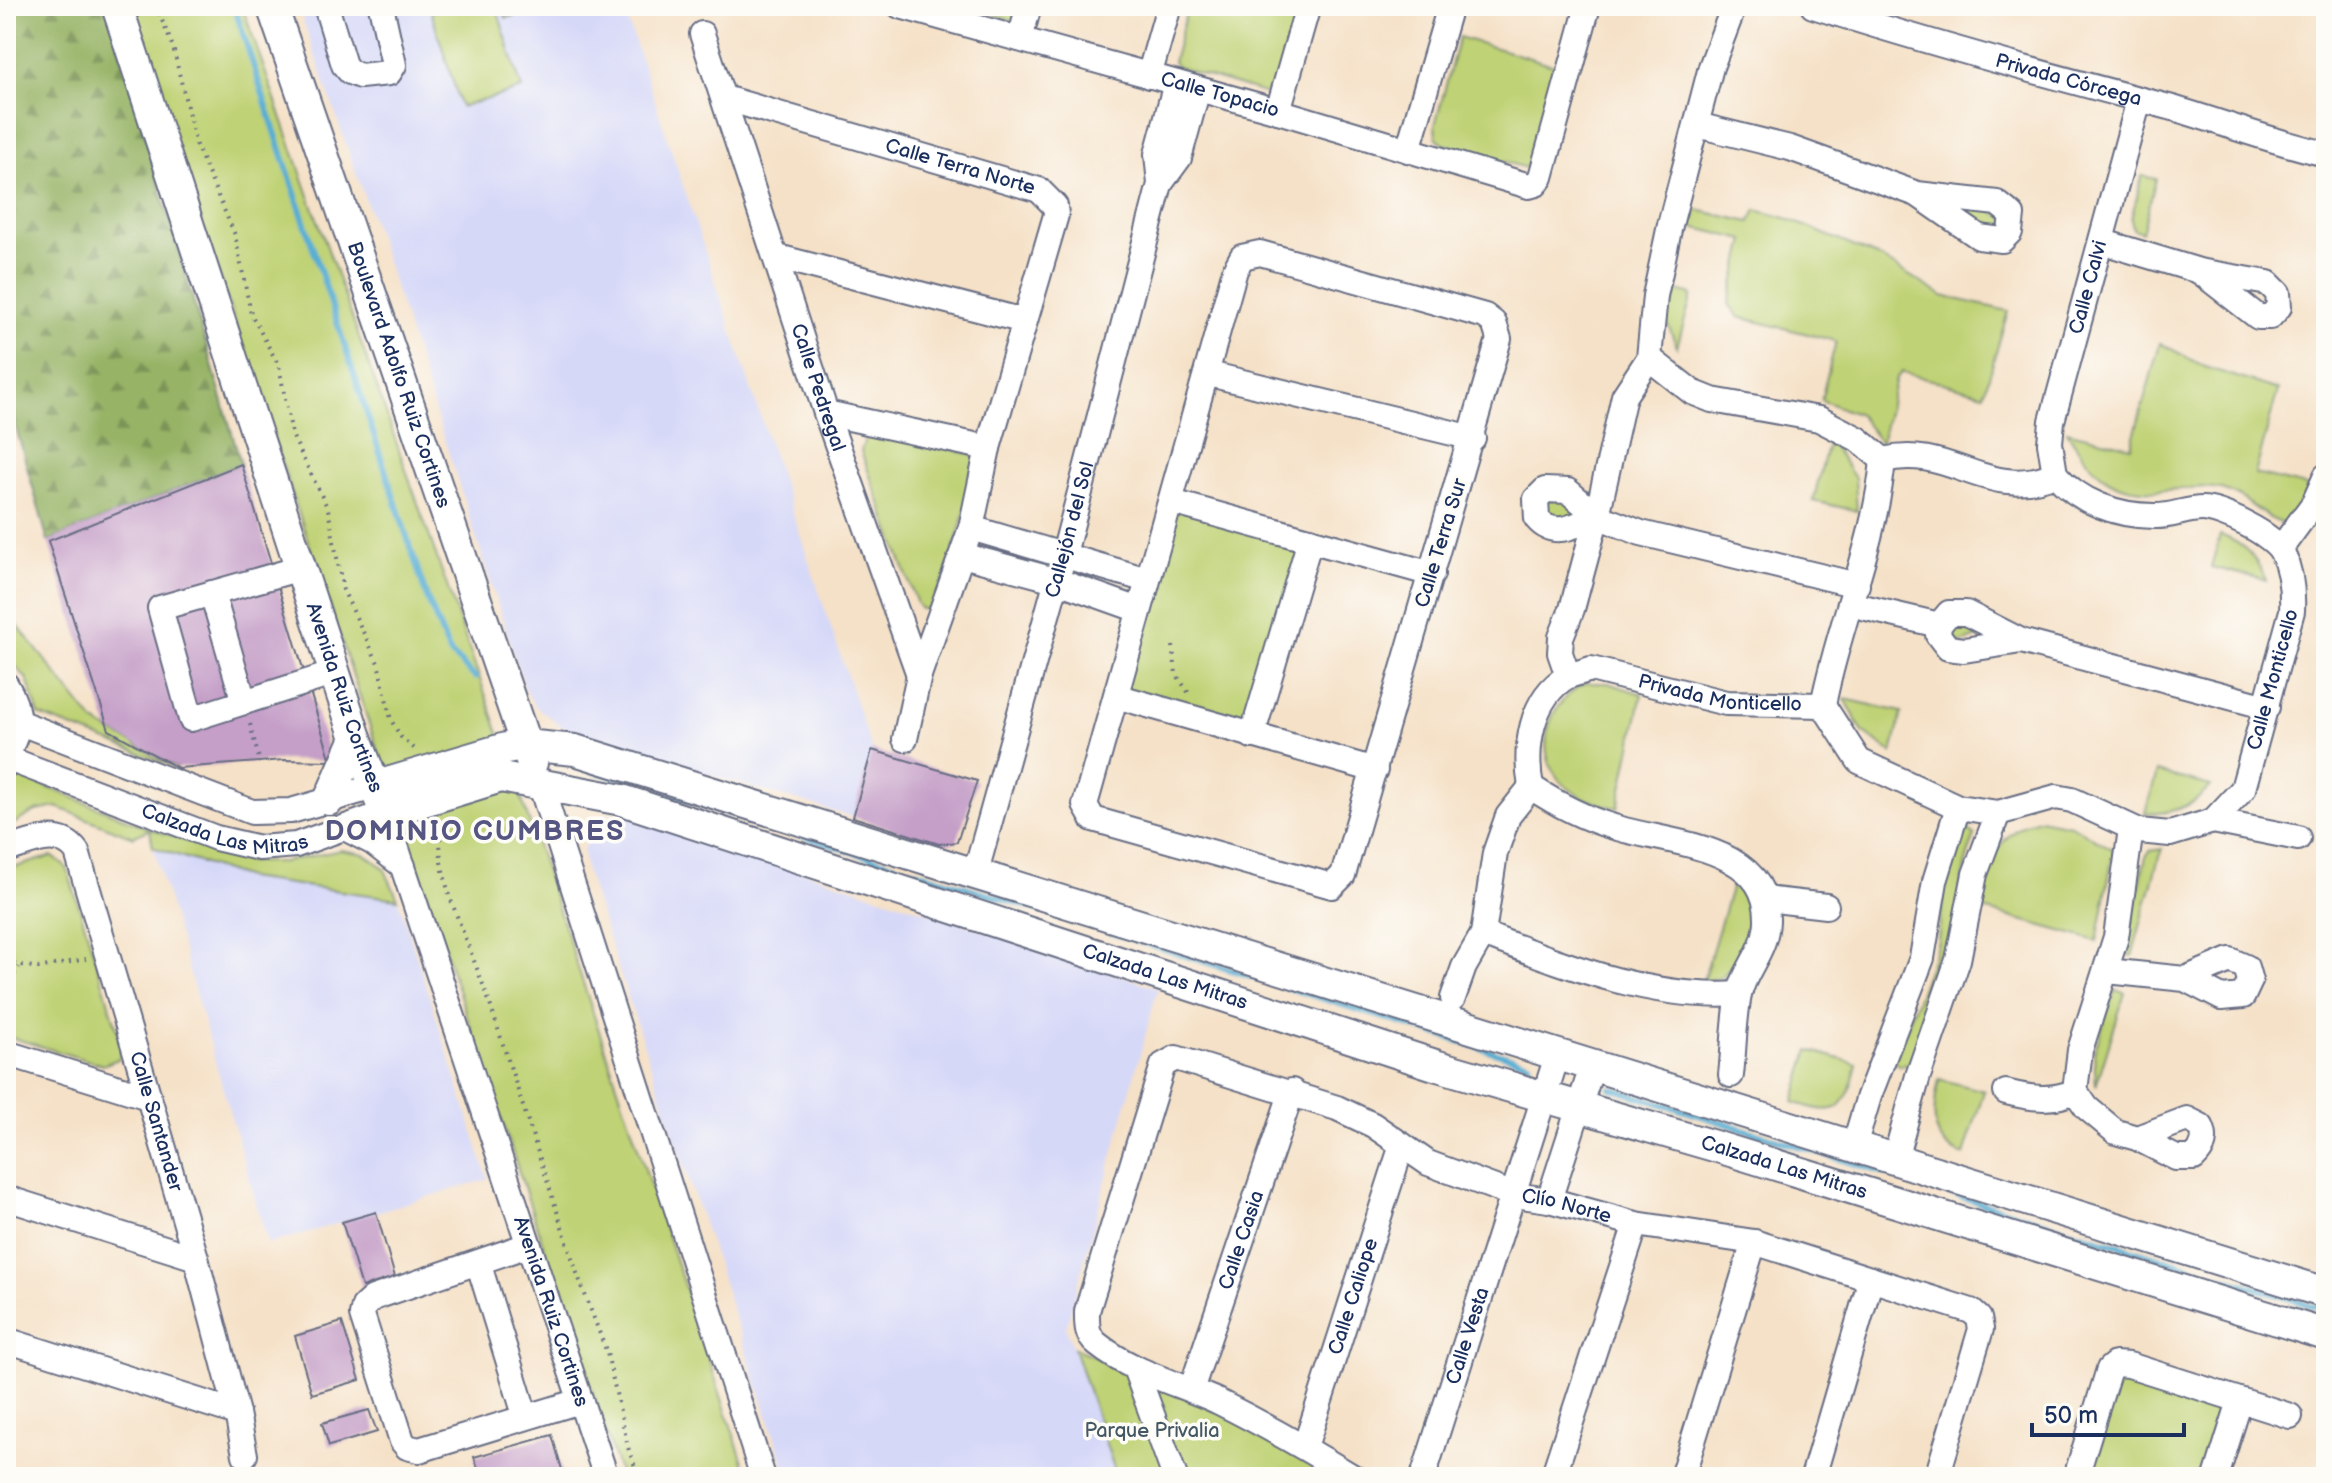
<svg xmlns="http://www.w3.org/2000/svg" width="2332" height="1483" font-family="'Balsamiq Sans',sans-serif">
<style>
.built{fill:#d6d8f8}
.forest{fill:url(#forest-firs);stroke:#597262;stroke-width:2}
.park{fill:#bfd275;stroke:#6d806a;stroke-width:2}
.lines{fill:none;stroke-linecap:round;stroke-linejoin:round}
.stream{stroke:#57add3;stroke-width:6}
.building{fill:#c59fc8}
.minor-casing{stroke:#676d83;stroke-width:28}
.major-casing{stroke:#676d83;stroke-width:34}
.path{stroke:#676d83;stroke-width:4;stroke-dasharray:2 6;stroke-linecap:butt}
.minor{stroke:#fff;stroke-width:24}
.major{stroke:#fff;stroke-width:30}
.labels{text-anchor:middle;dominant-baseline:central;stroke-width:7;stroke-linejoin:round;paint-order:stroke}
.street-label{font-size:20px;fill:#1b2f5e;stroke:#fdfcf7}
.park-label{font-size:20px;fill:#445864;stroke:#fdfcf7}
.district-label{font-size:28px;font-weight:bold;letter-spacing:2px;fill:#565683;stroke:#fdfcf7}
</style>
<defs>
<pattern id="forest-firs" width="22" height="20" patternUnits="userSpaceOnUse" patternTransform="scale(2)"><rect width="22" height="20" fill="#97b466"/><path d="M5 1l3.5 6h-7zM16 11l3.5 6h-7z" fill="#7a9357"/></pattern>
</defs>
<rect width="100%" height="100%" fill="#fdfcf7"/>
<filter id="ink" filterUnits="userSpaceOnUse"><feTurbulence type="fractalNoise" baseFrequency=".0125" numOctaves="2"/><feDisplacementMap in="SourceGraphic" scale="16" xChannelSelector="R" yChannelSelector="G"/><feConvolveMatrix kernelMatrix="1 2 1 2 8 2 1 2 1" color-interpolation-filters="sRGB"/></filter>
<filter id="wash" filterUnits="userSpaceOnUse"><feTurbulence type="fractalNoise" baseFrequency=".006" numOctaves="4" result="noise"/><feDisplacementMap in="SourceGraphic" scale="32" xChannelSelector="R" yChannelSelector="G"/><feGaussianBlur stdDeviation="1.8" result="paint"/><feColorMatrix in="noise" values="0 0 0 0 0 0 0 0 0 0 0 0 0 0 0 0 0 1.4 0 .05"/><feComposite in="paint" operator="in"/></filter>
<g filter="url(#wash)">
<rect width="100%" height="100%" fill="#f5e1c7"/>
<path class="built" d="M298,6H623L872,750L853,817L583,737L564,728L535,706L526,691L381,245Z
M628,814L1158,988L1066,1328L1116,1477H788L586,871L583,851L594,823L609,816Z
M153,847L247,878L398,899L488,1179L268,1244Z"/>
<path class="forest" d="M6,6H107L241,464L48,541L6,392Z"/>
<path class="park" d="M129,6H242L512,770L748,1477H621Z
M452,6H496L522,89L461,107L431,12Z
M502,6H547L506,18Z
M966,6H1024L1014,21Z
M1188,6H1303L1277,97L1177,67L1173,62Z
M1459,37L1564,68L1536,160L1526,168L1443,144L1436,137L1435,125Z
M2142,176L2156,179L2142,232L2133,229L2131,219Z
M1980,203L2009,221L1991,232L1957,206Z
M1697,210L1750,222L1756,210L1786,218L1879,257L1943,296L2008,311L1984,394L1902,372L1896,378L1881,443L1859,415L1821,400L1836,341L1739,317L1729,304L1745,240L1692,227Z
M1666,288L1692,295L1677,347L1667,322Z
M2160,343L2205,367L2278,390L2255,474L2314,488L2285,524C2260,518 2248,496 2221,489C2201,485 2184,489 2165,490C2113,494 2092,474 2067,431L2131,447Z
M868,430L971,454L979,464L936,609H921L917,604L861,451Z
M1829,440L1855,478L1857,511L1813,501Z
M1555,493L1586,517L1547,523L1540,499Z
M1172,502L1310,540L1252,736L1116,696Z
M2220,535C2244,543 2256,557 2266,580L2211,567Z
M6,616H10L94,722L178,768L39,715L27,679L6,655Z
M1950,620L1997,630L1959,644L1946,628Z
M1586,683H1608L1642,694L1618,808C1596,804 1571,795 1557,777C1533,744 1552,698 1586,683Z
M1845,699L1902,712L1892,753L1863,732Z
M2157,772L2211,786C2194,805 2172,815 2145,813Z
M22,777L151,829L250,862H283L341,850L364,854L384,868L398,899L247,878L153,847L150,829L133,837L57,807L36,811L6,828V784Z
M2039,819L2071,825L2114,850L2097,941L1984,910C1980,871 2000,829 2039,819Z
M1968,829L1975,836C1955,883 1958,934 1942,983C1934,1010 1920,1037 1909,1064L1901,1066L1894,1061L1937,946L1945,884L1962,832Z
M2162,849L2159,857L2132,956L2126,954L2127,946L2146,856L2150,851Z
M52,856L67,868L123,1048L118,1059L103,1065L6,1036V870Z
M1736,872C1757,908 1750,946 1722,977L1703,981Z
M2115,990L2125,993L2096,1086L2094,1052Z
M1809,1050L1857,1064C1846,1108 1841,1119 1794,1102Z
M1939,1079L1984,1091L1964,1155C1927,1143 1933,1111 1939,1079Z
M1074,1348L1209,1402L1346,1477H1117Z
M2128,1376L2220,1404L2224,1418L2207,1477H2092L2116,1386Z"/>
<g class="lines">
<path class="stream" d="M234,6L427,598L450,653L475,677
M574,765L1529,1063
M1611,1088L2326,1310"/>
</g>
<g id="blocks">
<path class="building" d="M241,464L331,761L284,760L178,768L109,730L48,541Z
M872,750L977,781L957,842L939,844L853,817Z
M376,1212L395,1277L362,1287L342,1222Z
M342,1322L360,1380L312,1394L295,1336Z
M369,1410L377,1432L329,1446L322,1423Z
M552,1435L563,1473L549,1477H481L474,1457Z"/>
</g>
</g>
<g filter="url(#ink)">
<use href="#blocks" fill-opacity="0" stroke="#676d83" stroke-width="2"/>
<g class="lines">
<defs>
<g id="minor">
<path d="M326,6L344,65L350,72L360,76L389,73L394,65L381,6"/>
<path id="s1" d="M900,6L1278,111L1529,186L1536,184L1541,177L1588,6"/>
<path id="s2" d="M1813,6C1930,43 2050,76 2169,107C2222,122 2272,142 2326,154"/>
<path id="s3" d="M702,34L826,413L919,675"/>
<path d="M1020,39L1029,6"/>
<path d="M1149,76L1169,6"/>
<path id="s4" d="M724,98L1039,190L1055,206L1056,215L988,448L971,528L919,675L905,739"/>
<path d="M1278,111L1308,6"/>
<path d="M1697,125L1790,148L1917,194L1997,203L2012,215L2010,232L2002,240L1979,237L1917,194"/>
<path d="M1408,150L1450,6"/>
<path d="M1160,184L1179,158L1198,89"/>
<path d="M2103,242L2199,271L2268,283L2278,293L2279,307L2270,317H2258L2199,271"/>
<path d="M1260,253L1485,316L1494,323L1499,339L1343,875L1332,886L1093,819L1085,805L1235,270L1242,257Z"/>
<path d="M778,257L1024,321"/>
<path d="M1649,358L1692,392L1712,400L1819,419L1858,439L1883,460C1951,443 1985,502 2055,474"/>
<path d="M1209,374L1473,438"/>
<path d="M826,413L988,448"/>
<path id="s5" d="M2055,474L2050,443L2052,421L2139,100"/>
<path d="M1172,502L1432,574"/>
<path d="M1597,516C1577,525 1554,539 1537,519L1536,499L1545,490L1568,491L1597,516L1641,533L1857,585"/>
<path d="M971,528L1147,580"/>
<path d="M2281,548L2314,503L2326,476"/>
<path d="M962,555L1055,580L1139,610"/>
<path d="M301,568L160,608L191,719L335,673"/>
<path d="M212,593L244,702"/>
<path d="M1850,604L1939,625"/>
<path d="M2021,641L1966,613H1949L1939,625L1938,635L1948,648L1964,650L2021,641L2267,707"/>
<path id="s6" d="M1568,676L1591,669L1726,703L1823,705L1859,761L1958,807L1998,813L2056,797L2072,800L2139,831L2170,834L2213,821L2243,789L2292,611C2293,591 2291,571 2282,552C2274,535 2221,509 2202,509C2186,509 2170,517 2154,516C2117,516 2079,502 2055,474"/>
<path d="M6,685C21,709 21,732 6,756"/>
<path d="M1116,696L1375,770"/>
<path d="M1823,705C1839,622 1875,546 1883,460"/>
<path d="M18,722L252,812L291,811L374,787"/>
<path d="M1252,736L1310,540"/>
<path id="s7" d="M6,758L216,838L259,848L296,845L385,813L606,1477"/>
<path d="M540,783L763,1477"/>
<path d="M1531,787C1558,805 1583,818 1614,827C1668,844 1769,844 1767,921C1766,951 1744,970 1739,995C1734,1019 1734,1049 1731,1075"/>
<path d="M2213,821L2298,838"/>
<path d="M345,828L372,842L403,866"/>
<path id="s8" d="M6,850C30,843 59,827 77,852L196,1258L237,1413L245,1455"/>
<path id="s9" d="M975,875L1064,554L1160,184L1157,154L1176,83"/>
<path d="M1765,899L1826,906"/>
<path d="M1483,934C1565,965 1650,1000 1739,994"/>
<path d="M2107,971L2185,979L2230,960L2246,967L2250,981L2243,996L2222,998L2185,979"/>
<path d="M1453,998L1464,967L1483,934L1495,853L1508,816L1531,787C1524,749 1530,698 1568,676L1560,653L1561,637L1572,609L1597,516L1624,396L1649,358L1655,296L1670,225L1711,67L1734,6"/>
<path d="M6,1053L148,1097"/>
<path d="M2075,1091L2080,1050L2116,937L2131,829"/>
<path d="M2075,1091L2087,1108L2116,1132L2137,1138L2176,1158H2194C2204,1149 2207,1138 2201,1126L2187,1119L2137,1138"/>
<path d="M2006,1092C2029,1098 2052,1102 2075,1091"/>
<path d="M1854,1146L1869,1096L1922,958L1935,881L1958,807"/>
<path d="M1895,1159L1918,1076L1958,960L1975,874L1998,813"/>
<path d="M6,1198L196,1258"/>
<path d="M1549,1200L1593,1064"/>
<path d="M528,1245L373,1298L364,1306L362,1315L402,1441L407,1447L419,1450L580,1401"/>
<path d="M479,1265L525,1415"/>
<path d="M6,1340L237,1413"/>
<path d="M1135,1368L1175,1477"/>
<path id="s10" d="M1191,1390L1292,1091"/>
<path id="s11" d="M1305,1447L1402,1145"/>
<path id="s12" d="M1353,1477C1309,1450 1265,1425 1219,1402C1178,1383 1133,1373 1097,1344C1086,1335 1087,1324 1087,1311L1163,1065L1176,1058L1337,1108L1373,1125L1428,1163L1514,1195L1549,1200L1636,1224L1754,1242L1971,1311L1979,1318L1981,1329L1937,1477"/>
<path id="s13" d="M1423,1477L1558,1053"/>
<path d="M1553,1477L1636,1224"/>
<path d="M1682,1477L1754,1242"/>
<path d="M1813,1477L1871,1279"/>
<path d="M2076,1477L2109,1369L2115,1364L2129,1365L2290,1416"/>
<path d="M2216,1477L2240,1401"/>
</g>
<g id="major">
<path id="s14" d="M117,6L356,738L385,813L501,777L622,800L1438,1066L1721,1148L2326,1335"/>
<path id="s15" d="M272,6L532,763"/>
<path d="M374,787L506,748L525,745L575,750L2326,1293"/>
<path d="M329,800L356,738"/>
</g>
</defs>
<use href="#minor" class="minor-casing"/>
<use href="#major" class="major-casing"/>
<path class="path" d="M156,6L173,47L196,145L235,235L251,314L279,366L292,435L328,509L343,590L378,663L391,720L401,737L416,750
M1173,646L1176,674L1190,695
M250,724L260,763
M439,822L441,862L449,895L487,995L577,1273L607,1353L629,1451L639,1477
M6,962L38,968L86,959
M6,988L19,967"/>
<use href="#minor" class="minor"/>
<use href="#major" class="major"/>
</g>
</g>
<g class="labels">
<g class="street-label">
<text stroke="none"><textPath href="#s2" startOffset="266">Privada Córcega</textPath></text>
<text stroke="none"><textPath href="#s1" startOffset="332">Calle Topacio</textPath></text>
<text stroke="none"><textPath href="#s4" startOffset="246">Calle Terra Norte</textPath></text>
<text stroke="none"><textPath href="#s5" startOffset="192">Calle Calvi</textPath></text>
<text stroke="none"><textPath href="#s15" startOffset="390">Boulevard Adolfo Ruiz Cortines</textPath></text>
<text stroke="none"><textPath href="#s3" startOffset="372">Calle Pedregal</textPath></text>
<text stroke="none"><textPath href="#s9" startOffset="358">Callejón del Sol</textPath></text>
<text transform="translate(1441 543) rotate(-73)">Calle Terra Sur</text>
<text stroke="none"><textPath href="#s6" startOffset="860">Calle Monticello</textPath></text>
<text stroke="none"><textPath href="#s6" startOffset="156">Privada Monticello</textPath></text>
<text stroke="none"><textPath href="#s14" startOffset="728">Avenida Ruiz Cortines</textPath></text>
<text stroke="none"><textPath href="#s7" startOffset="232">Calzada Las Mitras</textPath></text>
<text stroke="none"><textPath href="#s14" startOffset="1666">Calzada Las Mitras</textPath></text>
<text stroke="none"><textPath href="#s8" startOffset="358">Calle Santander</textPath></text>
<text stroke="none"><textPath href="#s14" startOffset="2314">Calzada Las Mitras</textPath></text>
<text stroke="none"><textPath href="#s12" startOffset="1018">Clío Norte</textPath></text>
<text stroke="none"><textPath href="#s10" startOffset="158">Calle Casia</textPath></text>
<text stroke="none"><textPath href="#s11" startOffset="158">Calle Caliope</textPath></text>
<text stroke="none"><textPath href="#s7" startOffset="926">Avenida Ruiz Cortines</textPath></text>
<text stroke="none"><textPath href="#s13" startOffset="148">Calle Vesta</textPath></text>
</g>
<g class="park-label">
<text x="1152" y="1431">Parque Privalia</text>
</g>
<g class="district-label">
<text x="475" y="831">DOMINIO CUMBRES</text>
</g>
</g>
<rect width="2332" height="1483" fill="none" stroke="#fdfcf7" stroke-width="32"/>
<path d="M2032 1423v12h152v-12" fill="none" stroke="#1b2f5e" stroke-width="4"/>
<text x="2044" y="1423" font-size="24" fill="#1b2f5e" stroke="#fdfcf7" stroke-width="6" paint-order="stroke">50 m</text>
</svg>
